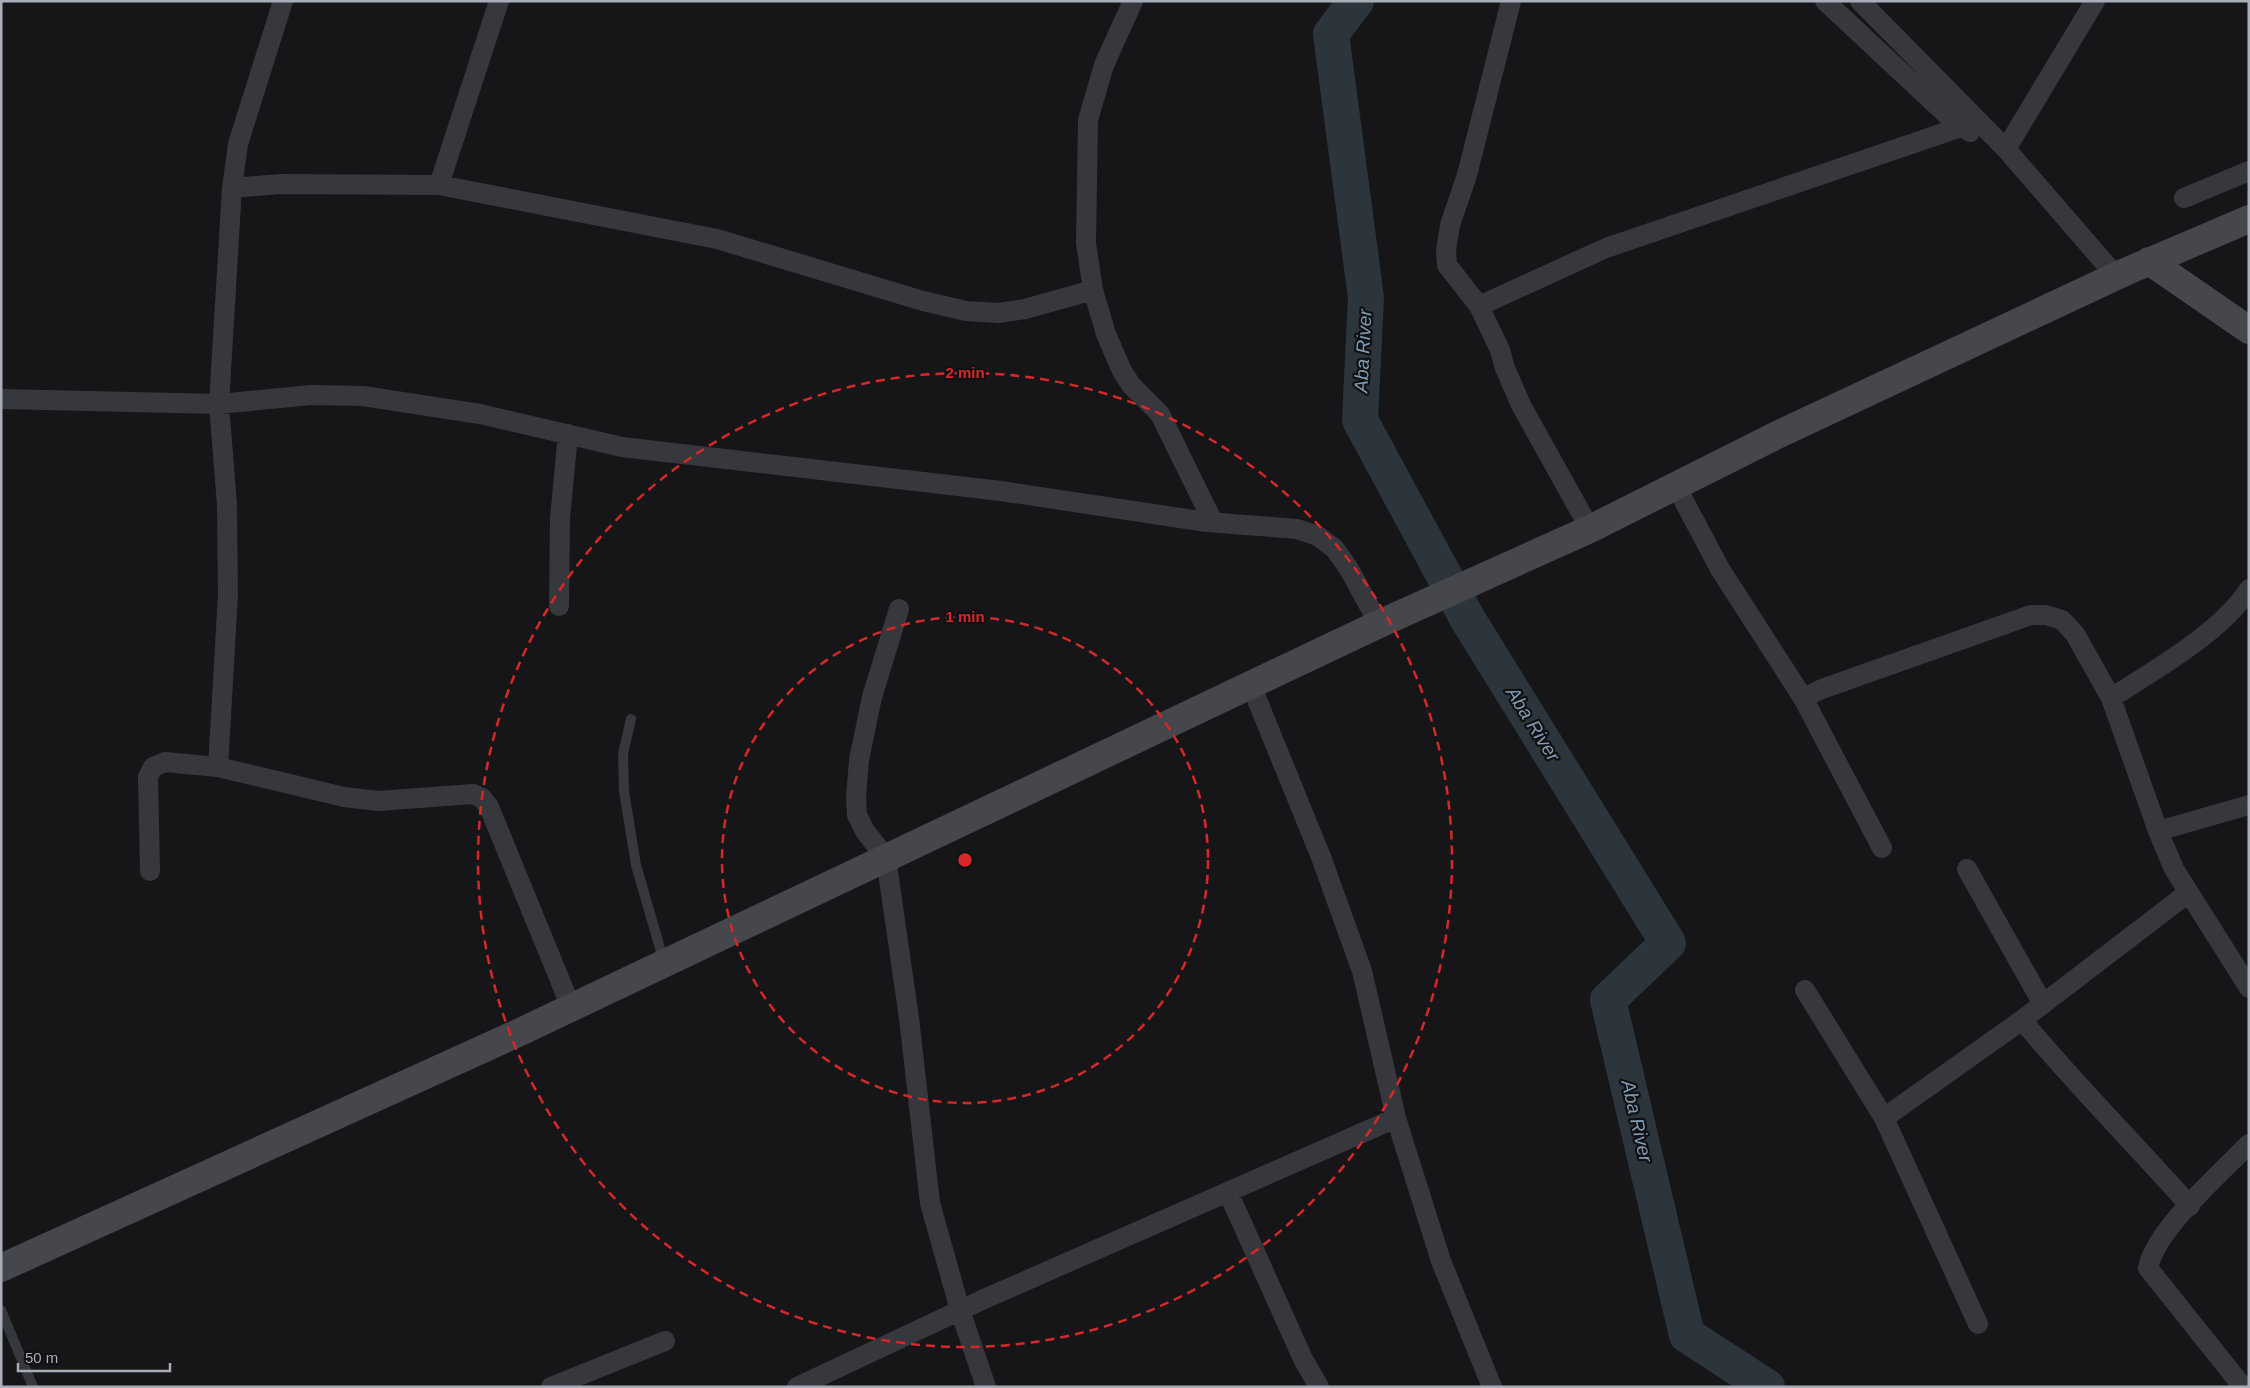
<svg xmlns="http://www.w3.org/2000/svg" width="2250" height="1388" font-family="Helvetica,sans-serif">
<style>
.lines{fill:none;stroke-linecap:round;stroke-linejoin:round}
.river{stroke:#2c353c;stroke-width:36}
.lane{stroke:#37383d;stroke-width:10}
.street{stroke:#37383d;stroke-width:20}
.secondary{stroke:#45474d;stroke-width:28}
.ring{fill:none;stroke:#d62828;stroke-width:2.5;stroke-dasharray:9 6}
.labels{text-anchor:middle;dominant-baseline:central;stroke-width:4.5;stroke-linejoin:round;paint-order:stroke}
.water-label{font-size:19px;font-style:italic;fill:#7f9bb3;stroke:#111113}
.centre{fill:#d62828;stroke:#111113;stroke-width:2.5}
.ring-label{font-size:15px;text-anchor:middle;font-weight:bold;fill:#d62828;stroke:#111113;stroke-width:4.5;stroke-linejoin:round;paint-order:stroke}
</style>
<rect width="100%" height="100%" fill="#161618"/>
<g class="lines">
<path class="river" d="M1356,1L1331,34L1366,298L1360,420L1467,618L1668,943L1608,1000L1687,1335L1767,1387"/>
<path class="lane" d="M631,719L623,754L624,791L636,865L664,962
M1,1310L33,1387"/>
<path class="street" d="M1133,1L1104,65L1088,120L1086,243L1093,290L1106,334L1122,371L1131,385L1160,414L1213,522
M1511,1L1467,175L1450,225L1446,250L1447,265L1479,306L1500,350L1505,368L1521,405L1590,529
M1825,1L1947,115L1970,132
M1860,1L2006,149L2116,276
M2006,149L2095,1
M439,185L499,1
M232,188L281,184L439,185L717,239L923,301L966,311L999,313L1025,309L1093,290
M2184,198L2249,171
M1479,306L1606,248L1961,127
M1,399L219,404L311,395L363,396L480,414L622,447L1001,491L1207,522L1297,529L1318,536L1335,549L1349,569L1379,624
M1676,486L1720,569L1803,698L1882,848
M559,606L560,518L568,434
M899,609L872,697L859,760L856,798L857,815L865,831L886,858L909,1018L930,1203L960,1310L986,1387
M1803,698L1822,689L2031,615H2046L2062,620L2075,634L2111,698L2158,831L2174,869L2249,988
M2111,698C2153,671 2222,632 2249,589
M218,767L228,595L227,505L219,404L232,188L238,144L283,1
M2158,831L2249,805
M1967,869L2043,1004
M150,871L148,777L153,767L165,762L218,767L344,797L378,801L473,794L482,798L489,807L571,1007
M1805,990L1884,1118L1978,1324
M2022,1020C2075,1084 2134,1143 2190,1206
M1396,1118L1441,1261L1492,1387
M1884,1118L2022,1020L2188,893
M1228,1192L1303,1359L1319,1387
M551,1387L665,1341
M797,1387L982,1300L1396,1118L1362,971L1321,857L1251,685
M2243,1387L2148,1268C2156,1229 2220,1174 2249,1144"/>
<path class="secondary" d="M2149,261L2249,330
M1,1268L520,1032L1379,624L1590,529L1779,434L2125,272L2249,219"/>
</g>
<g class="ring">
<circle cx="965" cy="860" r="243"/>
<circle cx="965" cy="860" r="487"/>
</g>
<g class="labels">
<g class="water-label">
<text transform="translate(1363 351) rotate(-87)">Aba River</text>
<text transform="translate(1533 724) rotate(58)">Aba River</text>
<text transform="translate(1637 1121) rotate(77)">Aba River</text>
</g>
</g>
<circle cx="965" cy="860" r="8" class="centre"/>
<g class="ring-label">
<text x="965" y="378">2 min</text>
<text x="965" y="622">1 min</text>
</g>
<rect width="2250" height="1388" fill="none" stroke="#a8adb8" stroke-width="5"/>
<path d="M18 1363v8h152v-8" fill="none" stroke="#a8adb8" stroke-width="2.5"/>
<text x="25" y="1363" font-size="15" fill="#a8adb8" stroke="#111113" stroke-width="4" paint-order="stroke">50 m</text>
</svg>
